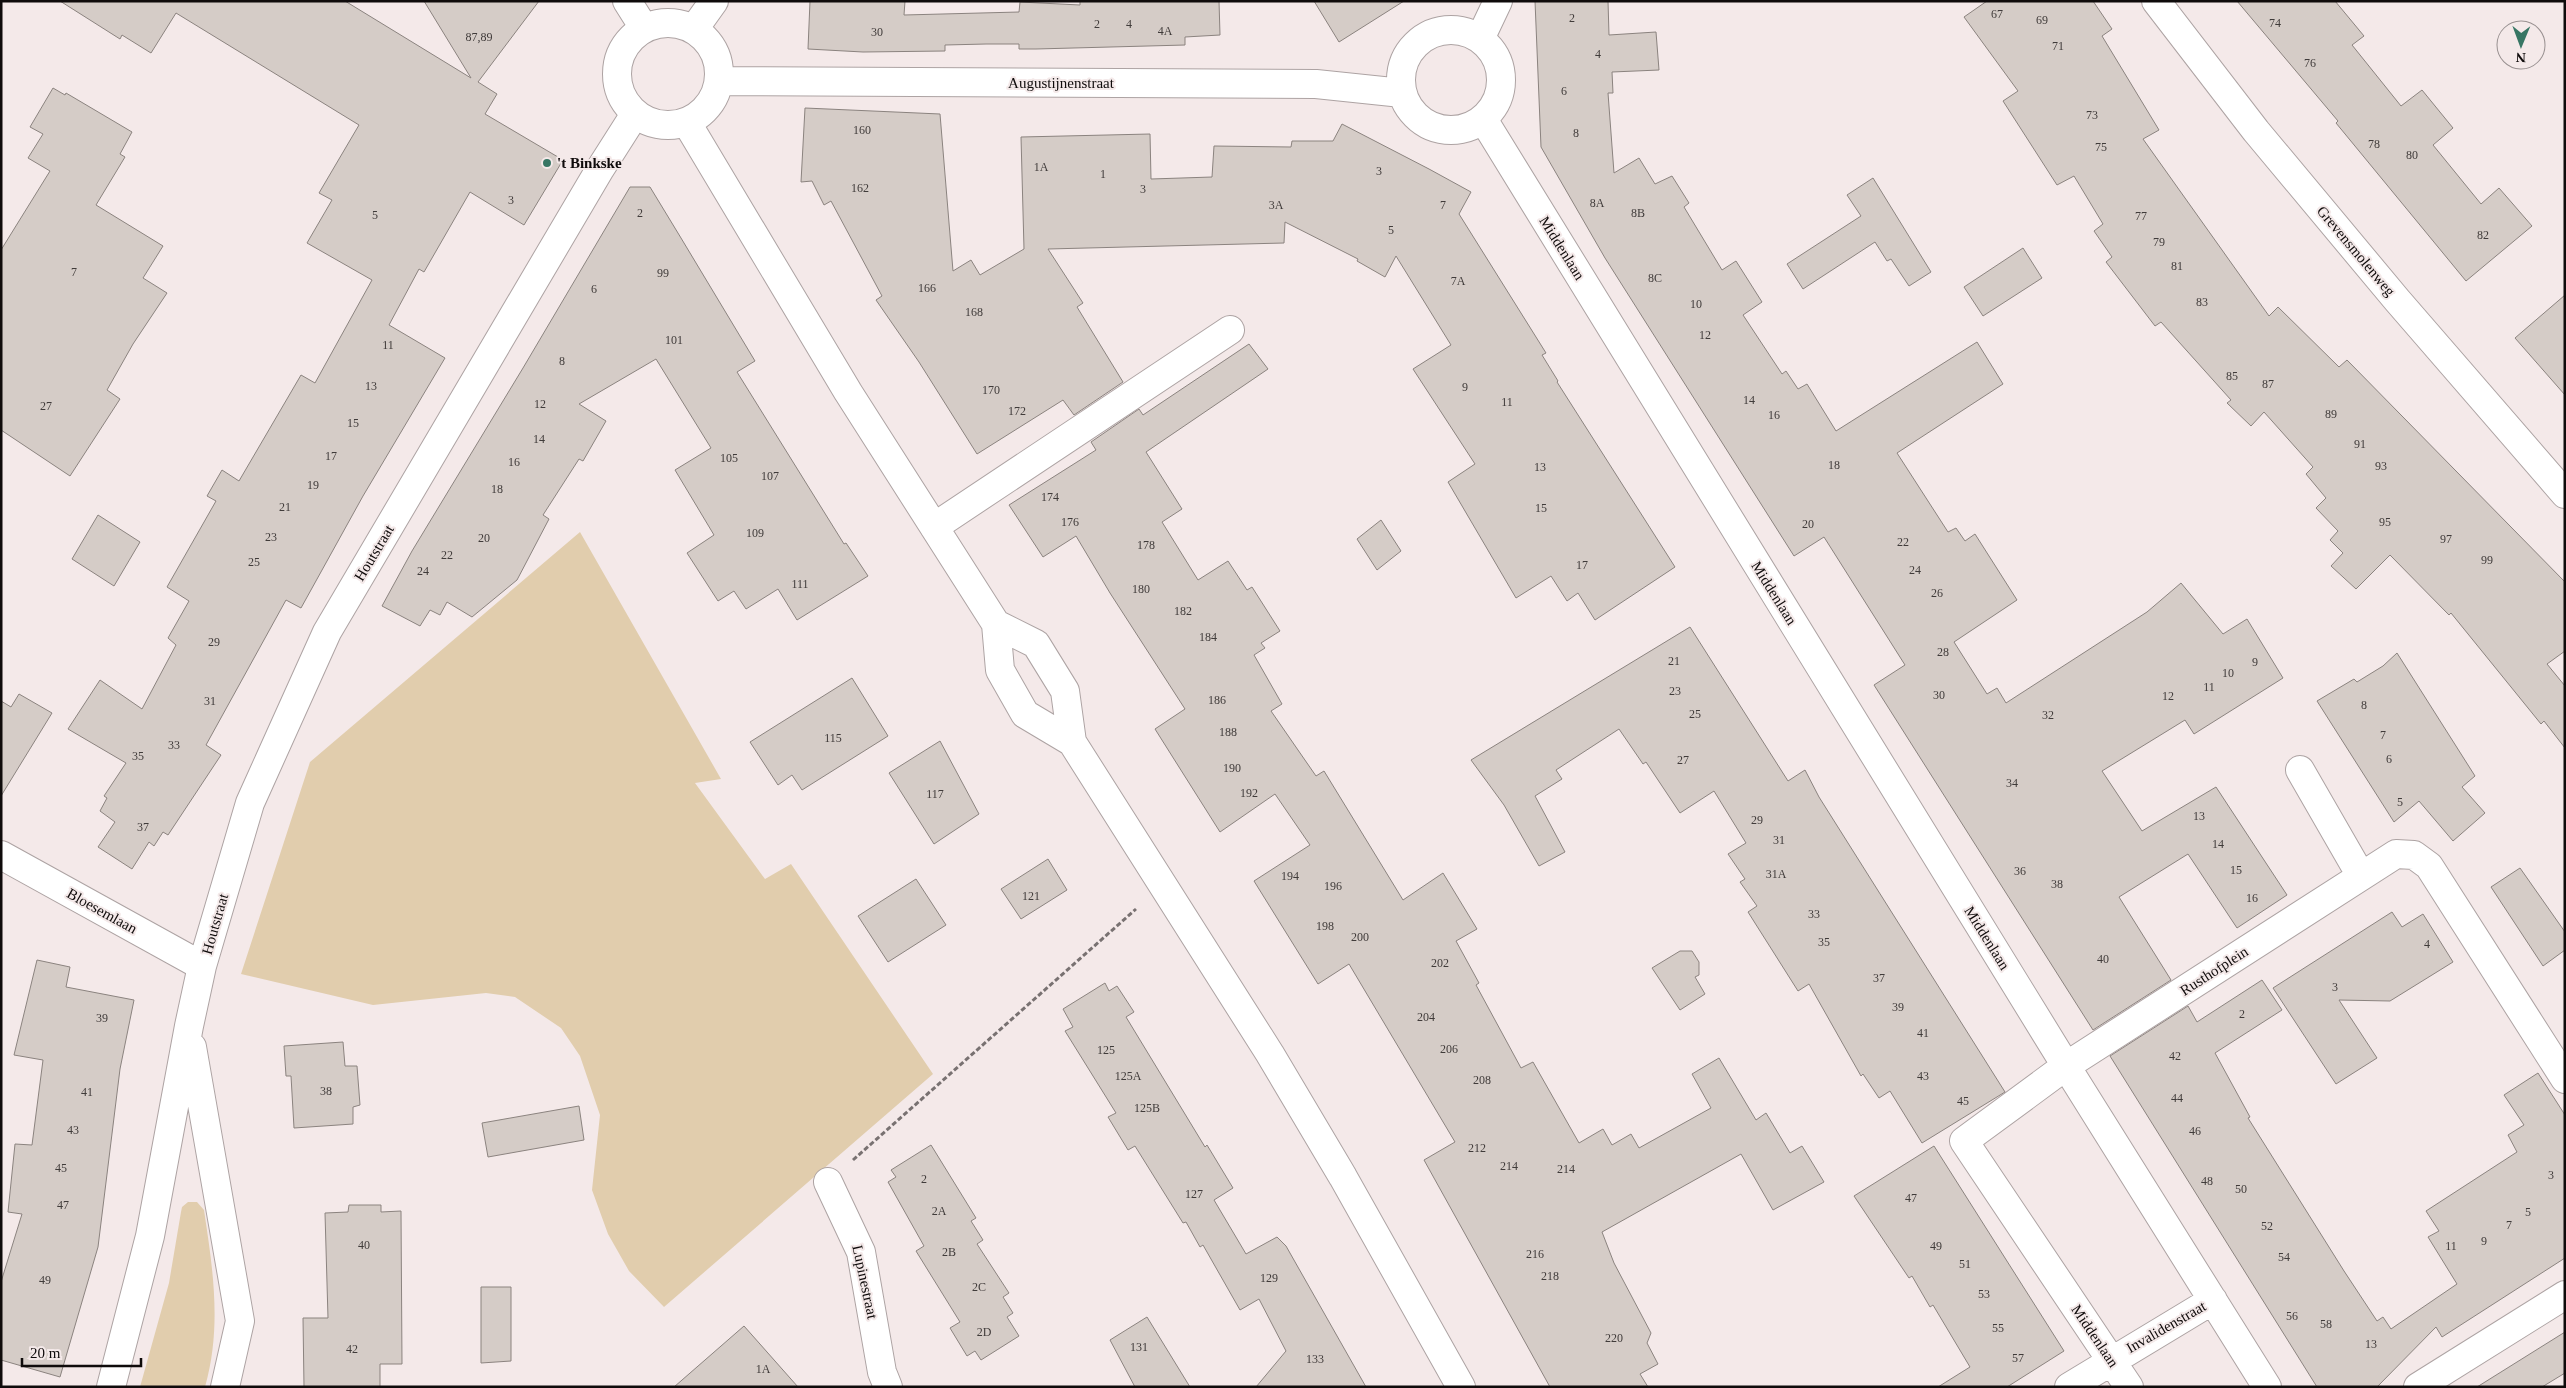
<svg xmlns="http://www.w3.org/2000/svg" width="2566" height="1388" font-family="Georgia,serif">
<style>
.green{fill:#e1cdad}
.building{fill:#d5ccc7;stroke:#8b837f}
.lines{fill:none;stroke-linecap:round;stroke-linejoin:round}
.minor-casing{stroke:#ada3a3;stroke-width:30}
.path{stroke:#787171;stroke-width:3;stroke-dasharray:5 2.5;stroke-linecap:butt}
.minor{stroke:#fff;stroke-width:28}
.poi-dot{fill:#377664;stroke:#f4e9e9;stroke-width:2}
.labels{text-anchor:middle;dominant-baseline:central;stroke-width:4;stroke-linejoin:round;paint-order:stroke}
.number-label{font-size:12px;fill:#403b3a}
.street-label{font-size:15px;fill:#0f0b0b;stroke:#f4e9e9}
.poi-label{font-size:15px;font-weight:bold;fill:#0f0b0b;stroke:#f4e9e9;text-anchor:start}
</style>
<rect width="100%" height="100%" fill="#f4e9e9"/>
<path class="green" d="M580,532L721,779L695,783L765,879L791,864L933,1074L664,1307L629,1271L608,1234L592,1190L600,1115L580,1056L561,1028L515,997L486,993L373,1005L241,974L310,762Z
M188,1202H197L204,1210C213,1270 222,1327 205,1387H140L169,1283L181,1212L182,1207Z"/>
<path class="building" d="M60,1H345L471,78L424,1H539L478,82L497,94L485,114L563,160L524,225L470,192L424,272L419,269L389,325L445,358L363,496L301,608L286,600L206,745L221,755L168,835L163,832L154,846L149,842L132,869L98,847L115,822L100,811L107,798L104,796L126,763L68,729L100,680L142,709L176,645L168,638L189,601L167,587L216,501L207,496L222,470L239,481L301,375L315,383L372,280L307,243L332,200L319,193L359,125L176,13L151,53L122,35L120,39Z
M810,1H905L904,15L1019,12L1020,2L1080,5V1H1219L1220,35L1185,37V45L1036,49H1019V44H986L945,45V51L863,52L808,49Z
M1314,1H1404L1339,42Z
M1535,1H1608L1609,35L1656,32L1659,70L1612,72L1613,93H1608L1614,173L1639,158L1655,184L1672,176L1689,203L1684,207L1722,270L1736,261L1762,302L1743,315L1782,374L1786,371L1798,389L1807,384L1836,431L1977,342L2003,384L1897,453L1948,532L1956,528L1965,541L1975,534L2017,600L1954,642L1987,694L1997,688L2006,703L2147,612L2181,583L2223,634L2247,619L2283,678L2194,734L2185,720L2102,771L2142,831L2216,787L2287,895L2237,928L2188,854L2119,897L2171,980L2093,1030L1874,685L1905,665L1824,537L1794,556L1605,258L1541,147Z
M1987,1H2093L2112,29L2102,36L2159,130L2143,139L2269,316L2278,307L2339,367L2347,360L2565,582V651L2547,664L2565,686V748L2544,721L2541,724L2451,613L2449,615L2390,555L2356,589L2331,566L2343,553L2330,540L2338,531L2316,508L2326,498L2306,474L2313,467L2264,412L2251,426L2227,403L2231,400L2161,322L2155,326L2106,262L2112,257L2094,231L2103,224L2074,176L2057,185L2003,101L2018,91L1964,17Z
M2237,1H2335L2364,36L2352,45L2401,106L2422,90L2453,128L2433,145L2481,204L2499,188L2532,226L2466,281L2336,123L2338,121Z
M53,88L65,95L66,93L132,132L120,154L125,157L96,205L163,246L143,278L167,293L133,344L107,390L120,399L70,476L1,430V250L50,171L28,158L43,134L30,127Z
M805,108L940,114L953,271L971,260L980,275L1024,249L1021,137L1150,134L1151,179L1212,177L1214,146L1291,147L1292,141H1333L1342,124L1429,169L1471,192L1459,214L1546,353L1542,355L1558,381L1557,382L1675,567L1595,620L1578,593L1567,601L1551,576L1516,598L1448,482L1475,464L1413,369L1451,345L1396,256L1385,277L1357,261L1358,259L1285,222L1284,243L1048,249L1083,303L1077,307L1123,382L1074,415L1063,400L977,454L919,362L876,300L882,296L831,201L824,205L812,181L801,182Z
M1873,178L1931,272L1909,286L1891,259L1887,261L1875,242L1803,289L1787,264L1861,216L1847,195Z
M630,187H650L681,238L755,361L737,372L844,544L846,543L868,576L797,620L778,589L746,609L734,591L718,601L687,553L714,535L675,470L711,448L656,359L579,404L606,421L583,461L579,459L543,515L549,519L517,580L472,617L447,602L440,615L430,610L420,626L382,606L412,551L523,368Z
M2023,248L2042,278L1983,316L1964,287Z
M2565,295V395L2515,338Z
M1249,344L1268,369L1146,452L1182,509L1162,522L1198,580L1228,561L1247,590L1252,587L1280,631L1261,643L1265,648L1254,655L1282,704L1271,711L1316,776L1324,771L1403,900L1443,873L1477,929L1456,941L1479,983L1476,985L1521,1068L1533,1062L1579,1143L1603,1129L1612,1145L1631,1134L1639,1148L1711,1108L1692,1074L1719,1058L1756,1120L1766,1113L1790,1153L1802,1146L1824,1182L1773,1210L1741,1154L1602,1232L1614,1263L1651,1333L1647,1343L1658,1364L1640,1374L1648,1387H1550L1424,1160L1455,1142L1349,964L1318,984L1254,881L1310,845L1275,794L1220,832L1155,729L1185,709L1110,593L1076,536L1043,557L1009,505L1096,450L1091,442L1139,409L1143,415Z
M98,515L140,542L114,586L72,559Z
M1381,520L1401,551L1377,570L1357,539Z
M1690,627L1788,781L1805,770L1819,797L2005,1092L1922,1143L1890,1091L1879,1098L1863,1074L1861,1076L1809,984L1798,991L1748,912L1757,906L1740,882L1745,879L1728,854L1746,843L1714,791L1680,813L1646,762L1643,764L1619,729L1556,770L1562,779L1535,796L1565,852L1539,866L1504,805L1471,760Z
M2397,653L2475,776L2462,787L2485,813L2453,841L2419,801L2394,822L2317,701L2354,679L2357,682L2383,666Z
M852,678L888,736L802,790L792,775L778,785L750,742Z
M19,694L52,713L1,796V701L11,707Z
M940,741L979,814L934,844L889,773Z
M1048,859L1067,890L1021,919L1001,889Z
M2520,868L2565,932V950L2543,966L2491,887Z
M916,879L946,925L888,962L858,916Z
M2392,912L2402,927L2423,914L2453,962L2390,1001L2339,1000L2377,1058L2336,1084L2273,988Z
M1680,951H1692L1699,962V975L1695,977L1705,994L1680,1010L1652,968Z
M37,960L70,967L66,987L134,1000L120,1069L98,1247L60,1377L1,1360V1282L22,1214L8,1212L15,1144L32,1145L43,1060L14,1055Z
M2262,980L2282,1010L2215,1053L2250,1117L2248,1118L2344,1271L2377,1321L2383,1317L2391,1329L2457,1284L2428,1237L2439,1231L2426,1211L2517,1152L2508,1135L2524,1125L2504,1095L2538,1073L2565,1115V1258L2442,1337L2436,1327L2377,1387H2317L2110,1056L2188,1006L2197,1022Z
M1105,983L1109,991L1117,986L1134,1012L1126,1017L1205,1147L1207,1145L1233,1188L1214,1200L1246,1254L1277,1237L1286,1246L1366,1387H1256L1286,1351L1259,1299L1240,1310L1203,1245L1200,1247L1186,1222L1183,1223L1135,1146L1128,1150L1108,1117L1116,1113L1065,1031L1073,1027L1063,1009Z
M343,1042L345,1066H357L360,1105L353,1107V1124L294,1128L291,1076H286L284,1046Z
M579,1106L584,1140L488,1157L482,1123Z
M931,1145L976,1218L971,1221L983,1240L977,1244L1009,1293L1003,1297L1013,1313L1007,1317L1019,1336L981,1360L975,1351L967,1356L950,1328L960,1322L916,1251L924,1246L888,1182L896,1177L891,1170Z
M1934,1146L2064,1351L2007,1387H1938L1970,1367L1933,1305L1930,1307L1912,1276L1909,1278L1854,1196Z
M349,1205H381V1212L401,1211L402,1364H380V1387H304L303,1318H328L325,1213L348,1212Z
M481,1287H511V1361L481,1363Z
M1147,1317L1190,1387H1135L1110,1340Z
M744,1326L798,1387H674Z
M2565,1332V1373L2542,1387H2477Z"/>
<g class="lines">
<defs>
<path id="minor" d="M627,1L644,28
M2156,1L2256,131L2397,300L2565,494
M617 74a51 51 0 1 1 102 0a51 51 0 1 1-102 0Z
M694,29L714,1
M1401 80a50 50 0 1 1 100 0a50 50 0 1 1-100 0Z
M1480,39L1498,1
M720,81L1316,84L1402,93
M1483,119L2066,1066L2267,1387
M687,123L848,392L996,624L1000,670L1025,714L1072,742
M934,527L1230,330
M996,624L1036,644L1065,691L1072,742L1270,1054L1343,1177L1461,1387
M2300,770L2361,876
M1,855L202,966
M192,1047L240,1321L225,1387
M828,1182L861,1252L882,1372L888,1387
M111,1387L150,1236L189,1026L202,966L250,803L327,632L600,169L635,114
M2069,1387L2213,1300
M2129,1387L1964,1141L2066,1066L2396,854L2414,855L2429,866L2565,1079
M2418,1387L2565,1295"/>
</defs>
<use href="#minor" class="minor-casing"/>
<path class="path" d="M853,1160L1136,909"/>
<use href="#minor" class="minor"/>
</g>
<circle class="poi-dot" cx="547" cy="163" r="5"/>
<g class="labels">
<g class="number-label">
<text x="1997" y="14">67</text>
<text x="1572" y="18">2</text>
<text x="2042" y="20">69</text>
<text x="2275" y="23">74</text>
<text x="1097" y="24">2</text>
<text x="1129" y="24">4</text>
<text x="1165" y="31">4A</text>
<text x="877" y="32">30</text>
<text x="479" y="37">87,89</text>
<text x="2058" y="46">71</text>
<text x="1598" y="54">4</text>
<text x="2310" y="63">76</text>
<text x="1564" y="91">6</text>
<text x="2092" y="115">73</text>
<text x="862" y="130">160</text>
<text x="1576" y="133">8</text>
<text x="2374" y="144">78</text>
<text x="2101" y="147">75</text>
<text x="2412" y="155">80</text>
<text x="1041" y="167">1A</text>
<text x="1379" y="171">3</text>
<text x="1103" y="174">1</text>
<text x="860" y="188">162</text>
<text x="1143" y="189">3</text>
<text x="511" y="200">3</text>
<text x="1597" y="203">8A</text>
<text x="1276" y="205">3A</text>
<text x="1443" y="205">7</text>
<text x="640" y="213">2</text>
<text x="1638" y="213">8B</text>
<text x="375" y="215">5</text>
<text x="2141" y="216">77</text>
<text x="1391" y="230">5</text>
<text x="2483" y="235">82</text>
<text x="2159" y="242">79</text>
<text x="2177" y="266">81</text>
<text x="74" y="272">7</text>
<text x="663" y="273">99</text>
<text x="1655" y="278">8C</text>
<text x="1458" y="281">7A</text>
<text x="927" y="288">166</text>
<text x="594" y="289">6</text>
<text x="2202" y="302">83</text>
<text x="1696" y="304">10</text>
<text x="974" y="312">168</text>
<text x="1705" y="335">12</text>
<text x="674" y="340">101</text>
<text x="388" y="345">11</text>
<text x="562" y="361">8</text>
<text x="2232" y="376">85</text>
<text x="2268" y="384">87</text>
<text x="371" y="386">13</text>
<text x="1465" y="387">9</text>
<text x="991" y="390">170</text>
<text x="1749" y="400">14</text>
<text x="1507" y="402">11</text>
<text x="540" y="404">12</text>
<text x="46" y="406">27</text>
<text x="1017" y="411">172</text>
<text x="2331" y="414">89</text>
<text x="1774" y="415">16</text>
<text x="353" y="423">15</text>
<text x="539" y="439">14</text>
<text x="2360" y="444">91</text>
<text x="331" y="456">17</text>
<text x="729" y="458">105</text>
<text x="514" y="462">16</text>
<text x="1834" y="465">18</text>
<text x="2381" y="466">93</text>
<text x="1540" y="467">13</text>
<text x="770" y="476">107</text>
<text x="313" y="485">19</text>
<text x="497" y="489">18</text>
<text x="1050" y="497">174</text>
<text x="285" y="507">21</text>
<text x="1541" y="508">15</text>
<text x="1070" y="522">176</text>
<text x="2385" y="522">95</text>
<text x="1808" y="524">20</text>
<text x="755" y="533">109</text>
<text x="271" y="537">23</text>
<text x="484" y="538">20</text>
<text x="2446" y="539">97</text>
<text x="1903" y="542">22</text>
<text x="1146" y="545">178</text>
<text x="447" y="555">22</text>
<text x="2487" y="560">99</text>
<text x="254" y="562">25</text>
<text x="1582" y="565">17</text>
<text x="1915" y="570">24</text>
<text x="423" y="571">24</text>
<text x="800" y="584">111</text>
<text x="1141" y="589">180</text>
<text x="1937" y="593">26</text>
<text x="1183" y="611">182</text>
<text x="1208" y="637">184</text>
<text x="214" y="642">29</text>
<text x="1943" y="652">28</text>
<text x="1674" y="661">21</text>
<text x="2255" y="662">9</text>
<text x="2228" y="673">10</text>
<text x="2209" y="687">11</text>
<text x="1675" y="691">23</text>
<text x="1939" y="695">30</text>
<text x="2168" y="696">12</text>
<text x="1217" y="700">186</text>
<text x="210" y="701">31</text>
<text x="2364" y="705">8</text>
<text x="1695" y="714">25</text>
<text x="2048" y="715">32</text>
<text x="1228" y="732">188</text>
<text x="2383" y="735">7</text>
<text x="833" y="738">115</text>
<text x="174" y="745">33</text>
<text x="138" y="756">35</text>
<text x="2389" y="759">6</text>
<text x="1683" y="760">27</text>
<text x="1232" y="768">190</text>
<text x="2012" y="783">34</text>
<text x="1249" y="793">192</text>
<text x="935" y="794">117</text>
<text x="2400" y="802">5</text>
<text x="2199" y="816">13</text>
<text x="1757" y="820">29</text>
<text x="143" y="827">37</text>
<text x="1779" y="840">31</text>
<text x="2218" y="844">14</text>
<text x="2236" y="870">15</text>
<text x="2020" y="871">36</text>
<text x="1776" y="874">31A</text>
<text x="1290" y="876">194</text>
<text x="2057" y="884">38</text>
<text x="1333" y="886">196</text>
<text x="1031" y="896">121</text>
<text x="2252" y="898">16</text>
<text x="1814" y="914">33</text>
<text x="1325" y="926">198</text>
<text x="1360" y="937">200</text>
<text x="1824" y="942">35</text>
<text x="2427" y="944">4</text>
<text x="2103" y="959">40</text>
<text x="1440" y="963">202</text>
<text x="1879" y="978">37</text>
<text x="2335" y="987">3</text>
<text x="1898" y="1007">39</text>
<text x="2242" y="1014">2</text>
<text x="1426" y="1017">204</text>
<text x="102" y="1018">39</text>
<text x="1923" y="1033">41</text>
<text x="1449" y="1049">206</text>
<text x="1106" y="1050">125</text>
<text x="2175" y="1056">42</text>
<text x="1128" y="1076">125A</text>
<text x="1923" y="1076">43</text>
<text x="1482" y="1080">208</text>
<text x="326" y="1091">38</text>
<text x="87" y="1092">41</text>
<text x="2177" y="1098">44</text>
<text x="1963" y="1101">45</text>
<text x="1147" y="1108">125B</text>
<text x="73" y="1130">43</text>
<text x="2195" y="1131">46</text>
<text x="1477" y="1148">212</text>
<text x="1509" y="1166">214</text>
<text x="61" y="1168">45</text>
<text x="1566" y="1169">214</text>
<text x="2551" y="1175">3</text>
<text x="924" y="1179">2</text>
<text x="2207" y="1181">48</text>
<text x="2241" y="1189">50</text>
<text x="1194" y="1194">127</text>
<text x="1911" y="1198">47</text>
<text x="63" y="1205">47</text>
<text x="939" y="1211">2A</text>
<text x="2528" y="1212">5</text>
<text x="2509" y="1225">7</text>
<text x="2267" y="1226">52</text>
<text x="2484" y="1241">9</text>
<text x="364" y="1245">40</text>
<text x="1936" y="1246">49</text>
<text x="2451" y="1246">11</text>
<text x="949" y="1252">2B</text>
<text x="1535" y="1254">216</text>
<text x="2284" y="1257">54</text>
<text x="1965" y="1264">51</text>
<text x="1550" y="1276">218</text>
<text x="1269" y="1278">129</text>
<text x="45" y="1280">49</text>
<text x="979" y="1287">2C</text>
<text x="1984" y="1294">53</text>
<text x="2292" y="1316">56</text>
<text x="2326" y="1324">58</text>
<text x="1998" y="1328">55</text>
<text x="984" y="1332">2D</text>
<text x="1614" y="1338">220</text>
<text x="2371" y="1344">13</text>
<text x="1139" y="1347">131</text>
<text x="352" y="1349">42</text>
<text x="2018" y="1358">57</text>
<text x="1315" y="1359">133</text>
<text x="763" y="1369">1A</text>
</g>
<g class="street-label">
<text x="1061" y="83">Augustijnenstraat</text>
<text transform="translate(1562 248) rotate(58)">Middenlaan</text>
<text transform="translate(2356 251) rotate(50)">Grevensmolenweg</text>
<text transform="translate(374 553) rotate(-59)">Houtstraat</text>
<text transform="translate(1774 593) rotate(58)">Middenlaan</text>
<text transform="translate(102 911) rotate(29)">Bloesemlaan</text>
<text transform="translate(215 924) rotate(-74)">Houtstraat</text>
<text transform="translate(1987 938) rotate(58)">Middenlaan</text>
<text transform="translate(2214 971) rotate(-33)">Rusthofplein</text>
<text transform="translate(865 1282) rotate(78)">Lupinestraat</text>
<text transform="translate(2166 1327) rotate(-30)">Invalidenstraat</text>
<text transform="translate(2095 1336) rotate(56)">Middenlaan</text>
</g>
<g class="poi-label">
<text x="557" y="163">'t Binkske</text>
</g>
</g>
<rect width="2566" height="1388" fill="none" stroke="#0f0b0b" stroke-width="5"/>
<g transform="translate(2521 45) rotate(181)"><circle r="24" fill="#f4e9e9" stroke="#989090"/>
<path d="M0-4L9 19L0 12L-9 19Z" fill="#377664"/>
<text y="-8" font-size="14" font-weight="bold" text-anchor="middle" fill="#0f0b0b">N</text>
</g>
<path d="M22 1358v8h119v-8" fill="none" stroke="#0f0b0b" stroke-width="2.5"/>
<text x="30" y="1358" font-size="15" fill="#0f0b0b" stroke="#f4e9e9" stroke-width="4" paint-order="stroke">20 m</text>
</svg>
